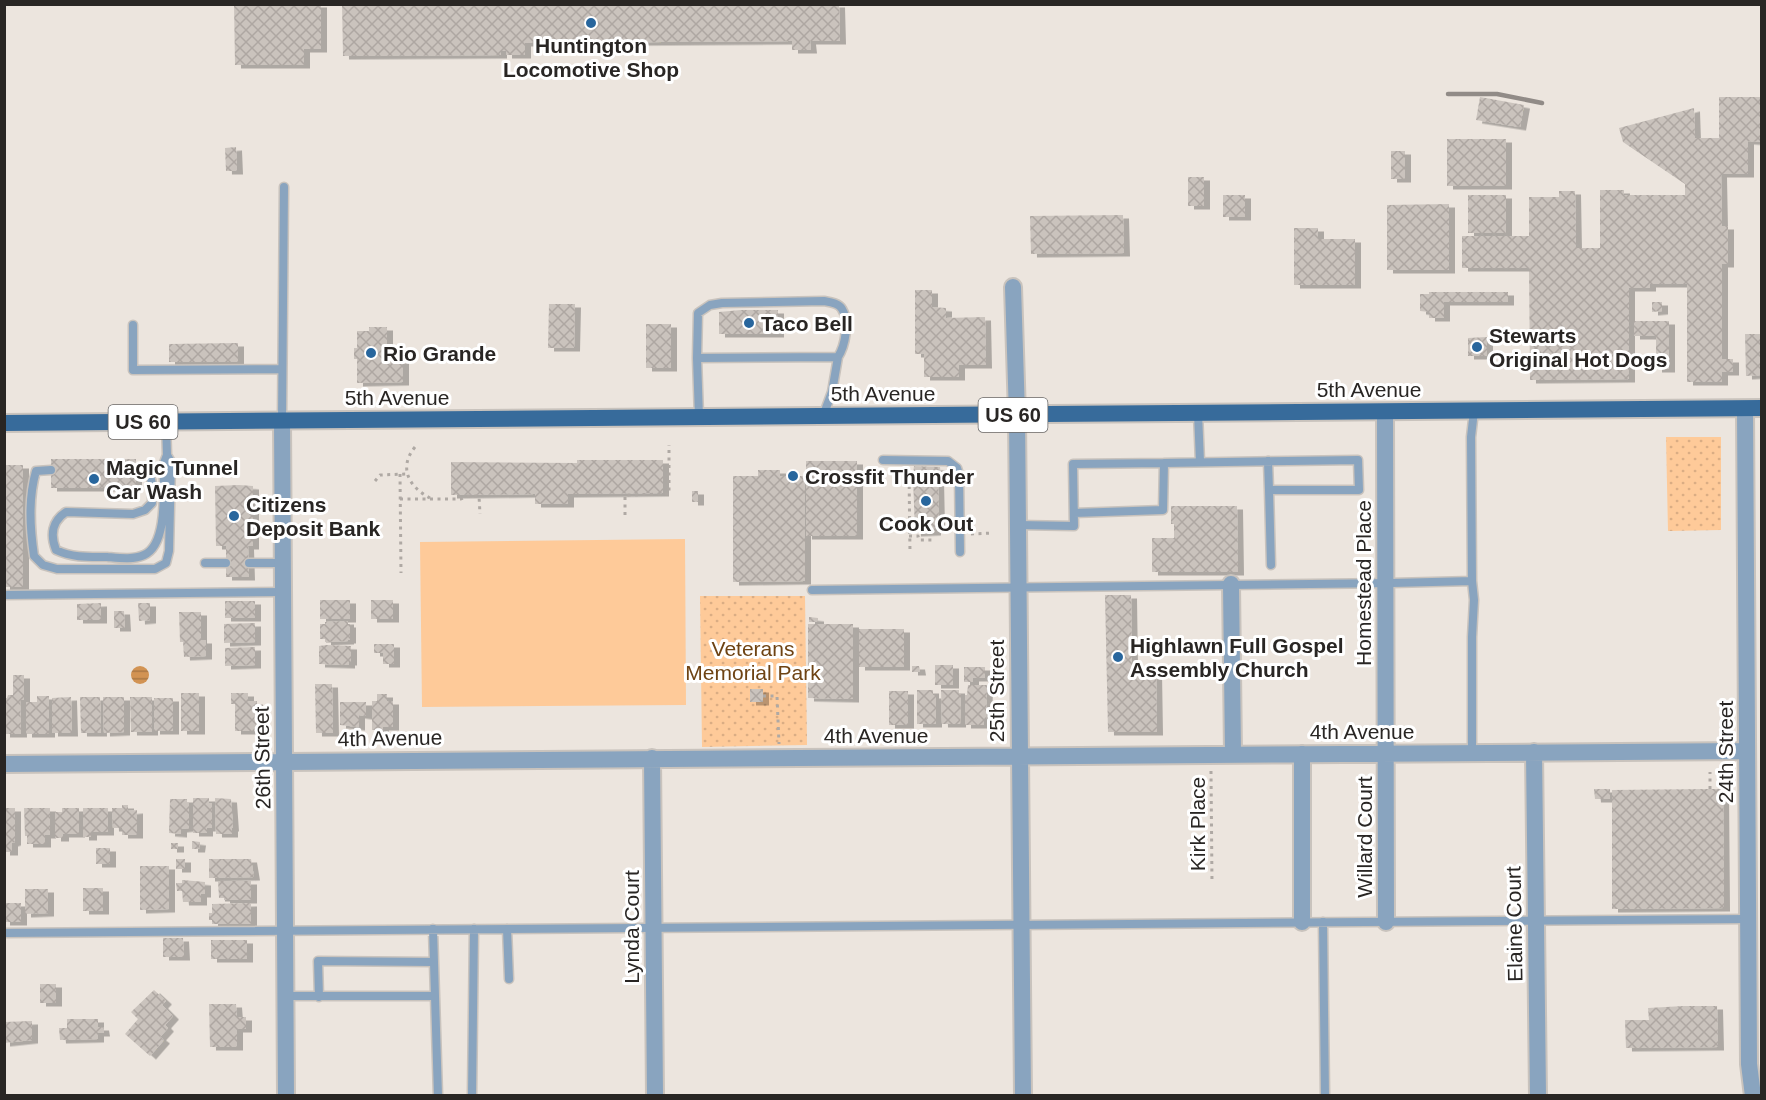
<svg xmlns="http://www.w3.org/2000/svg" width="1766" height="1100" font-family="Arial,sans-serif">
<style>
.grass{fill:url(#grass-dots)}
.garden{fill:#feca99}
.water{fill:url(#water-rules)}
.building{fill:url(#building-cross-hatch);filter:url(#shadow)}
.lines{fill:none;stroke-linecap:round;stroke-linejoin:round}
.service-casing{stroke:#c9c3bd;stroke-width:11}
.minor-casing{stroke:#c9c3bd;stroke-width:20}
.primary-casing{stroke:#c9c3bd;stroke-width:20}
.path{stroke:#afa9a4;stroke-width:3;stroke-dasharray:3 4.5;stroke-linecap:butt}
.service{stroke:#89a4bf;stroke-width:8}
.minor{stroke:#89a4bf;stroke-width:16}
.primary{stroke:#376b9b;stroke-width:16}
.rail{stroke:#918b87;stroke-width:4.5}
.poi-dot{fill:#28669d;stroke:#fff;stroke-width:2}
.labels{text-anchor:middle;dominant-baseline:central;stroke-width:6;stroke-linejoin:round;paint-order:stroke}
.shield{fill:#fff;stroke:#696766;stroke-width:1.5}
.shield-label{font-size:20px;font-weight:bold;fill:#292624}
.poi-label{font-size:21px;font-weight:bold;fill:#292624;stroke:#fff;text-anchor:start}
.street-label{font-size:21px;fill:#292624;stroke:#fff}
.park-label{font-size:21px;fill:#6e4313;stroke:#fff}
</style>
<defs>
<pattern id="grass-dots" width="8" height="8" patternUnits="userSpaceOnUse" patternTransform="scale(1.5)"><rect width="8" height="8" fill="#feca99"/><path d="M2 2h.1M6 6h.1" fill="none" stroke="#daad84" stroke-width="1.8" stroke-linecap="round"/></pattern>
<pattern id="water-rules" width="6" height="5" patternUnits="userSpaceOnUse" patternTransform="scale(1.5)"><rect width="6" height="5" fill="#d29353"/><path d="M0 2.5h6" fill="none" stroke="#aa7845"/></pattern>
<pattern id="building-cross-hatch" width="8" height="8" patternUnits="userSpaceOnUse" patternTransform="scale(1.5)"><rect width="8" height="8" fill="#cac3bd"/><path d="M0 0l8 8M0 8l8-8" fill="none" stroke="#aea7a2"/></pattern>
<filter id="shadow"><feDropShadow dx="6" dy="3.5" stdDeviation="0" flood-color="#0004"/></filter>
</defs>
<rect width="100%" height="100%" fill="#ece5de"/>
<path class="grass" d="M1666,437H1721V530L1668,531Z
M700,596H805L807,745L702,747Z"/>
<path class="garden" d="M685,539L686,705L422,707L420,542Z"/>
<path class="water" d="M131 675a9 9 0 1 1 18 0a9 9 0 1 1-18 0Z"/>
<path class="building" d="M234,4H321V49H304V65H235Z
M342,4H839L840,41H810L811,50H792V41L525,43V55H506V51H501V55L343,56Z
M1480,97L1524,105L1520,127L1476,120Z
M1719,97H1762V142L1748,141V174H1721L1722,226H1728V264H1722V359H1733V372H1722V382H1687V284H1650V288H1629V379L1530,380L1529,268H1462V236H1529V197H1559V191H1575L1576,248H1600V190H1624V195H1685V184L1623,142L1619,128L1694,108L1695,138H1719Z
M1447,139H1506V186H1447Z
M236,147L237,171H226L225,148Z
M1391,151H1405V179H1391Z
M1188,177H1204V206H1188Z
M1223,195H1245V217H1223Z
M1468,195H1506V233H1468Z
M1449,204V270H1387V205Z
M1123,215L1124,253L1031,254L1030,216Z
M1294,228H1318V239H1355V285H1294Z
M915,290H932V307L946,308V318L985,317L986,365H959V377H924V354H915Z
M1429,292H1508V302H1444V318H1429V312L1420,311V294H1429Z
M1652,302H1662V311L1652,312Z
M549,304H575L574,348H548Z
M741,310H778V334H719V312Z
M1634,321H1669V369H1656V336H1634Z
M646,324H671V368H646Z
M369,327H387V360H403V382L357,383V359H354V348H357V331H369Z
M1745,334H1762V375L1746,376Z
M1487,337V356H1468V338Z
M238,343V362H169V344Z
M51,459H136V488H51Z
M577,460H663V493L568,494V504H535V494L451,495V462L577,463Z
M806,461H857V536H806Z
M4,465H23V587H4Z
M914,466L940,467L941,476H938L939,525H935V532L915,533L913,476Z
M758,470H780V476H805V581L733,582V476H758Z
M239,485L253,486V546H248L249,577H226V546H216L215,486Z
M692,491H698V502H692Z
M1171,506H1237L1238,572H1152V538H1174V524H1171Z
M1105,595H1131L1132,665H1135V669H1156L1157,732H1108Z
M320,600H350V619H320Z
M371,600H393V619H371Z
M225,601H255V618H225Z
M101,603V620H77V604Z
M138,603H150V620L139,621Z
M114,611H124L125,628H114Z
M179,612H201V640H206V656L184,657L183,642H180Z
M809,617L818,618V622H809Z
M348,621V624H350V640H348V641L325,642V639H320V624H325V622Z
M255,623V642L224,643V624Z
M808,624H853V699L808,698Z
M859,629H904V667H859Z
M374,644H394V664H383V653H374Z
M326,645L351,646V662H349V665L319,664V646Z
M255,647V665L225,666V648Z
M935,665H953V685H935Z
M912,666H919L920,672H912Z
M964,667H985V678H973V682H964Z
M13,675H24V700H20L21,734H4V698H7L8,695H13Z
M315,684H332L333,733H316Z
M968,685H987L986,719H984V725H965V695H967Z
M750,689H763V702H750Z
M917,690H933V695H936V724H917Z
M941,690H959V694H961L960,724H942Z
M889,691H908V725H889Z
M181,693H199V731H181Z
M231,693H248V701H257L256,731H235V704H231Z
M377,694H387V701H393V727H383V730H372V701H377Z
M37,696H49V734H26V702H37Z
M71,697L72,733H52V698Z
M80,697H100L101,733H81Z
M103,697H124V732L104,733Z
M130,697H152V732H131Z
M154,698H173V731H154Z
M340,702H366V716L359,715V727L340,725Z
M1594,789H1610V799H1595Z
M1710,789H1723L1724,908L1612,909V790Z
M193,798H209V803H212V828H207V833H193Z
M215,798L231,799L233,828H232V834H216Z
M170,799H187V803H189V828L181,829V834L169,833Z
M122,805H128V811L137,810V835H122V828H113L112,808H122Z
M4,808H15V842L12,843V852H4Z
M24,808H50V835H45V844H27V836H25Z
M62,808H79V834H63V838H55V812H62Z
M83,808H108V832H91V837H83Z
M192,841L200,842L199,849H192Z
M171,843H178V849H171Z
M96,848H110V864H96Z
M176,859H185V869H176Z
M209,859H251L254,877L209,878Z
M140,866H169V909L140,910Z
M182,880L205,882V894H201V902H183L182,891H177L176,883H182Z
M218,881H251V900H224V898H219Z
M83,888H103V911H83Z
M25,889H48V913L25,914Z
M4,903H21V922H4Z
M251,903V924H212V920H209V913H212V904Z
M163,938H183L184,957H163Z
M211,940H247V959H211Z
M40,984H56V1003H40Z
M154,990L166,1001L162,1005L173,1016L165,1025L168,1028L160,1037L164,1040L150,1056L125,1034L138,1019L131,1012Z
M209,1004H236L237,1017H246V1029H237V1047H210Z
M1684,1006H1717L1718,1047L1626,1048L1625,1020H1649L1648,1008Z
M67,1019H98V1027H103L104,1033H98V1039L60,1040L59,1028H67Z
M32,1021V1040L4,1043V1022Z"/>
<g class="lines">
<defs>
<path id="service" d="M133,325V370L282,369
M697,358L698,313L710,305L722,303L824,301C830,302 839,303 842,309C850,322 845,346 838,357
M1198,413L1200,462
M699,417L697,358L838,357L832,392L823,416
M282,420L284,187
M883,460L948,461L957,468L959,474L960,552
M1268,461L1269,490
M1164,463L1358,460L1359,490H1269L1271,565
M136,469C156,472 152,486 152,503L145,510L133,514L66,512C52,521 50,535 56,550C73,558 89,557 107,557C119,558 133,560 144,555C169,544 163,486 164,463L167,455
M51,470L36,471C28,499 30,528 34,556L43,565L57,569H155L166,563L169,551L171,462L167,455L166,422
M1018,525L1074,526L1073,464L1164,463L1163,510L1074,513
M205,563H226
M249,563H283
M812,590L1392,583L1472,581
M4,595L283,592
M1472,752V637L1474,600L1472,581L1471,437L1474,411
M1323,922L1325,1096
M433,929L438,1096
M507,929L509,979
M4,933L1748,919
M286,996H435
M319,997L318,961L434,962
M472,1096L474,929"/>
<path id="minor" d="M1013,287L1017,415L1023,1096
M1745,409L1749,1064L1753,1096
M1385,412L1386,922
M282,420L286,1096
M1231,584L1233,754
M1534,752L1538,1096
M1302,754V922
M652,758L655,1096
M4,764L1747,751"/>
<path id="primary" d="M4,423L1762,408"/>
</defs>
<use href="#service" class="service-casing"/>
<use href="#minor" class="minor-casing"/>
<use href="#primary" class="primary-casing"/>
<path class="path" d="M415,447C398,468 409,487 430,498
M909,471L910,553
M400,474L401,573
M375,481L380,475L407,474
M400,499H461L467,496H479L480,514
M625,515V495L669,494V445
M971,534L993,533
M909,536H918L919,540H935
M763,696H777L779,744
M1211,771L1212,883
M1710,789V772"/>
<use href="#service" class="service"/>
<use href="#minor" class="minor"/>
<use href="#primary" class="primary"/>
<path class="rail" d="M1448,94H1497L1542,103"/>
</g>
<g class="poi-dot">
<circle cx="591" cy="23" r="6"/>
<circle cx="749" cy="323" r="6"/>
<circle cx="1477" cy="347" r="6"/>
<circle cx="371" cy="353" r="6"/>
<circle cx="793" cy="476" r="6"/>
<circle cx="94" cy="479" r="6"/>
<circle cx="926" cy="501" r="6"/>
<circle cx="234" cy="516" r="6"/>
<circle cx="1118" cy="657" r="6"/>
</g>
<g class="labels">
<g class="shield">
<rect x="978.5" y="398" width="69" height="34" rx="4.5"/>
<rect x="108.5" y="405" width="69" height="34" rx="4.5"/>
</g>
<g class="shield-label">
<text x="1013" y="415">US 60</text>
<text x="143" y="422">US 60</text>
</g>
<g class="poi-label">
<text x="591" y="45" text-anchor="middle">Huntington<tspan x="591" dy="24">Locomotive Shop</tspan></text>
<text x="761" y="323">Taco Bell</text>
<text x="1489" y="335">Stewarts<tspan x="1489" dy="24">Original Hot Dogs</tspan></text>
<text x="383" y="353">Rio Grande</text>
<text x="106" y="467">Magic Tunnel<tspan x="106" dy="24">Car Wash</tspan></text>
<text x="805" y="476">Crossfit Thunder</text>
<text x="246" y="504">Citizens<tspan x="246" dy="24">Deposit Bank</tspan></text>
<text x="926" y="523" text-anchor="middle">Cook Out</text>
<text x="1130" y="645">Highlawn Full Gospel<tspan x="1130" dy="24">Assembly Church</tspan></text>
</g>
<g class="street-label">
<text x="1369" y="389">5th Avenue</text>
<text x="883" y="393">5th Avenue</text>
<text x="397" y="397">5th Avenue</text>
<text transform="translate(1363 583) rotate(-90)">Homestead Place</text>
<text transform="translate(996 691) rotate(-90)">25th Street</text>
<text x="1362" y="731">4th Avenue</text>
<text x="876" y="735">4th Avenue</text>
<text transform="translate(390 738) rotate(-1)">4th Avenue</text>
<text transform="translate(1725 752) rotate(-90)">24th Street</text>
<text transform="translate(262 758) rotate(-91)">26th Street</text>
<text transform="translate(1197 824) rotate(-90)">Kirk Place</text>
<text transform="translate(1364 837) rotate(-90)">Willard Court</text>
<text transform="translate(1514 924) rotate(-91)">Elaine Court</text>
<text transform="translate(631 927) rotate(-90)">Lynda Court</text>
</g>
<g class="park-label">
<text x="753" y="648">Veterans<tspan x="753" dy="24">Memorial Park</tspan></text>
</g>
</g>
<rect width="1766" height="1100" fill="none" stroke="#292624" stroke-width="12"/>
</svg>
